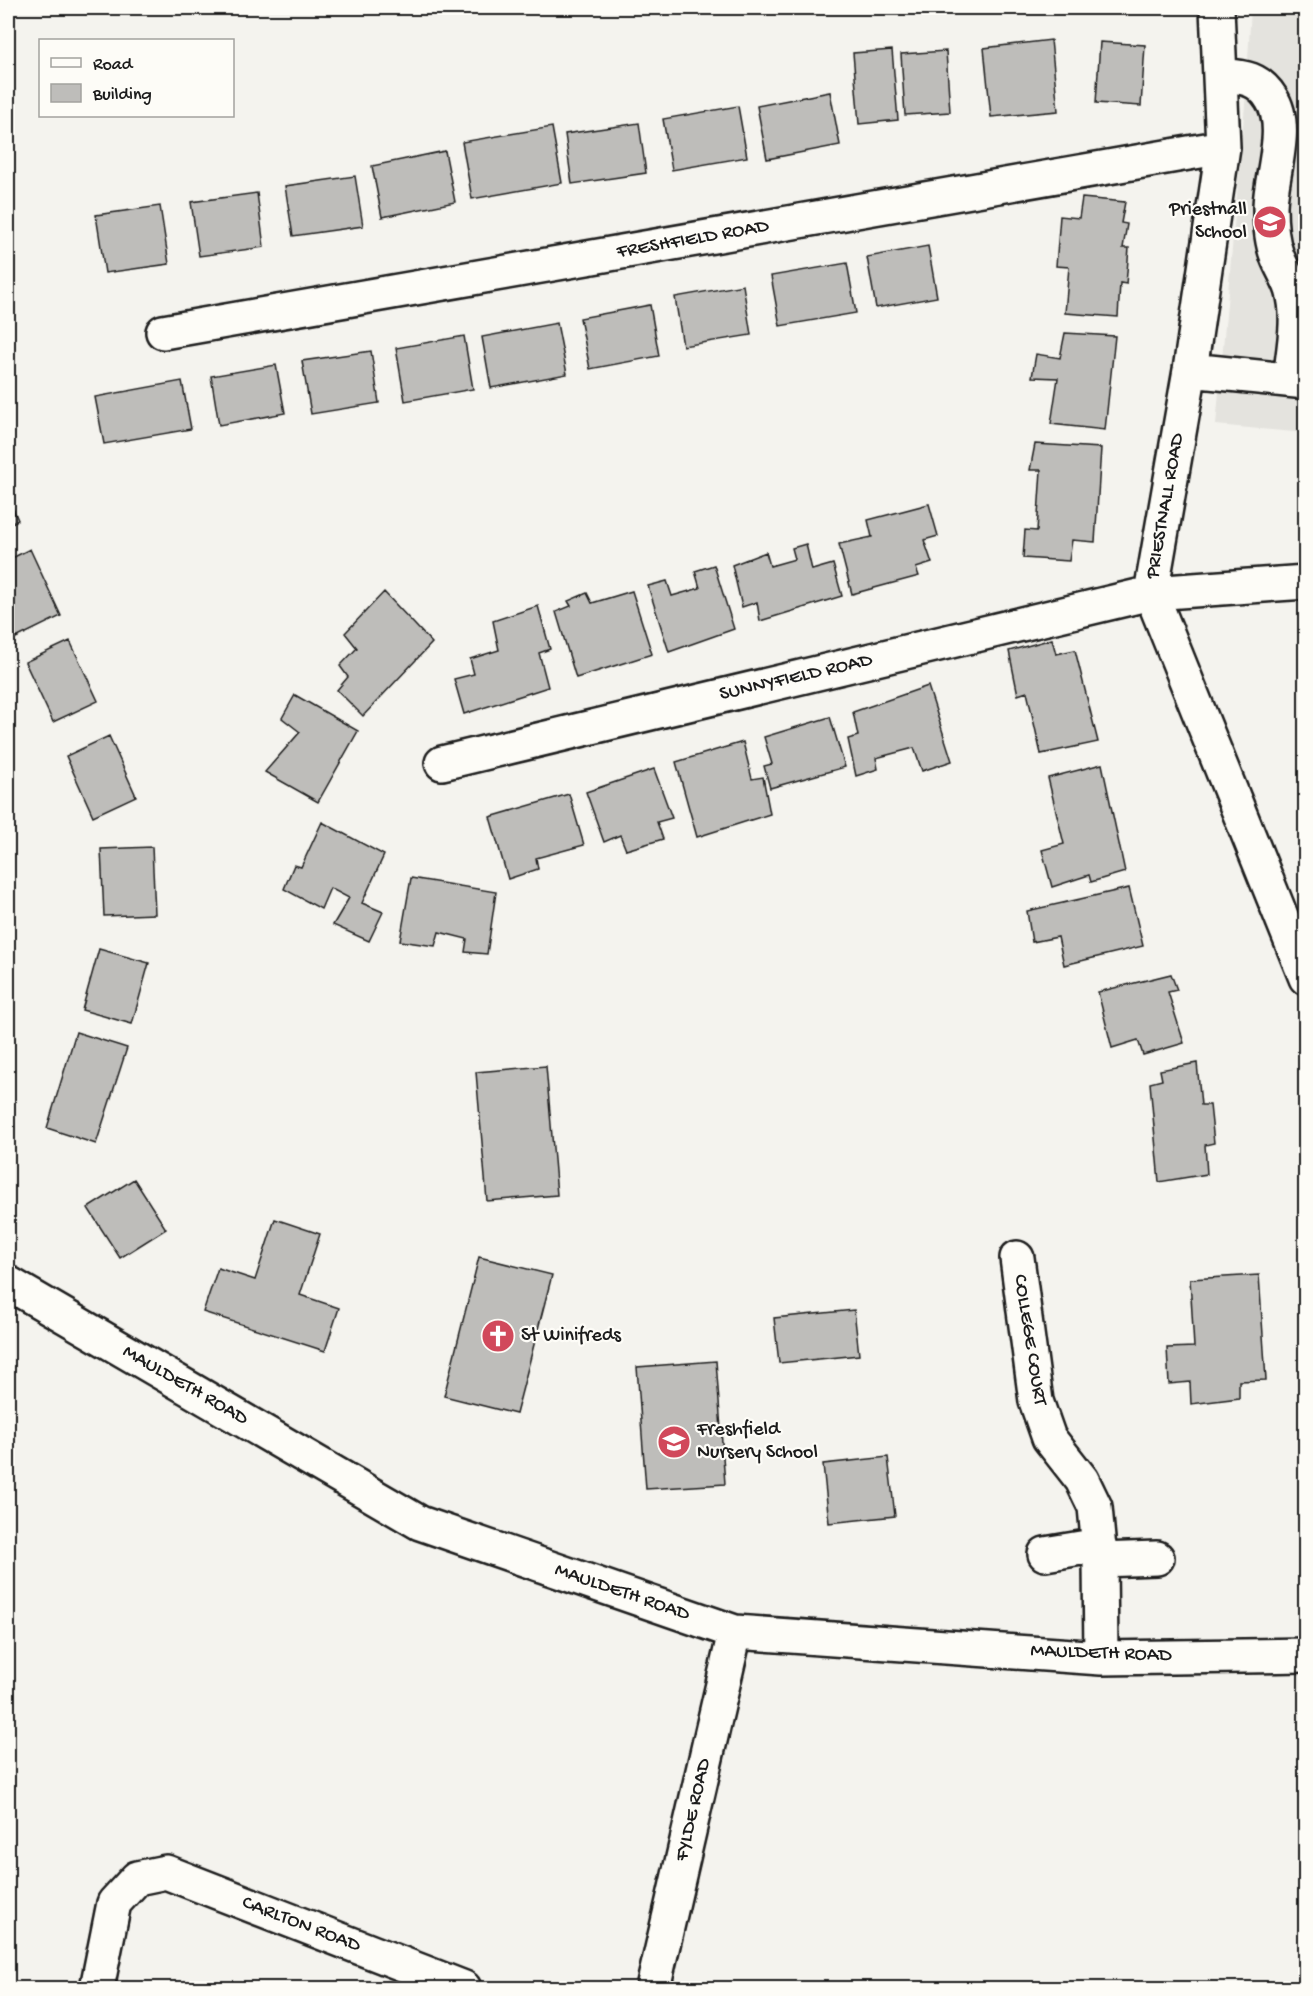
<svg xmlns="http://www.w3.org/2000/svg" width="1313" height="1996" font-family="'Gochi Hand',sans-serif">
<style>
.built{fill:#e4e3de}
.building{fill:#bebdba;stroke:#1c1c1c;stroke-width:1.5}
.lines{fill:none;stroke-linecap:round;stroke-linejoin:round}
.minor-casing{stroke:#1c1c1c;stroke-width:38}
.minor{stroke:#fdfcf7;stroke-width:33}
.labels{text-anchor:middle;dominant-baseline:central;stroke-width:4.5;stroke-linejoin:round;paint-order:stroke}
.poi-label{font-size:20px;fill:#1c1c1c;stroke:#fdfcf7;text-anchor:start}
.street-label{font-size:20px;fill:#1c1c1c;stroke:#fdfcf7}
</style>
<rect width="100%" height="100%" fill="#f4f3ee"/>
<filter id="ink" filterUnits="userSpaceOnUse"><feTurbulence type="fractalNoise" baseFrequency=".0167" numOctaves="2"/><feDisplacementMap in="SourceGraphic" scale="12" xChannelSelector="R" yChannelSelector="G"/><feConvolveMatrix kernelMatrix="1 2 1 2 8 2 1 2 1" color-interpolation-filters="sRGB"/></filter>
<g filter="url(#ink)">
<path class="built" d="M1251,8H1305V433L1216,425L1246,94Z"/>
<path class="building" d="M1051,40L1058,111L991,117L984,48Z
M1100,42L1145,45L1141,106L1096,103Z
M892,50L898,120L859,124L853,53Z
M946,51L950,112L905,115L901,54Z
M830,92L840,145L767,159L757,106Z
M738,106L747,157L672,170L663,119Z
M639,123L646,173L572,184L565,134Z
M552,127L562,183L472,199L462,142Z
M445,151L455,202L382,217L372,166Z
M355,176L363,226L293,236L285,186Z
M257,193L264,247L199,256L191,202Z
M1082,198L1125,202L1121,223L1127,224L1123,248H1129L1126,284L1120,283L1118,317L1065,313L1069,267L1056,266L1060,216L1079,218Z
M160,206L169,264L105,273L96,215Z
M928,246L937,297L876,308L867,257Z
M847,263L856,313L780,326L771,276Z
M743,285L751,335L683,346L675,297Z
M650,305L659,356L590,369L580,318Z
M557,323L567,374L491,388L482,337Z
M1065,333L1115,336L1105,430L1051,424L1058,378L1032,377L1036,354L1060,358Z
M464,336L473,389L405,401L396,348Z
M371,351L379,403L311,414L302,361Z
M276,365L285,413L219,425L211,376Z
M182,381L191,429L104,444L95,397Z
M1035,444L1101,448L1095,542L1072,540L1069,561L1023,558L1025,530L1037,531L1041,470H1030Z
M8,497L18,520L8,525Z
M929,504L938,536L924,540L932,563L916,568L919,576L852,594L839,544L872,537L868,520Z
M806,544L812,570L833,564L842,596L760,621L757,602L742,607L732,565L766,552L770,566L795,559L792,548Z
M30,549L61,616L16,638L8,620V560Z
M714,565L734,629L669,652L648,586L667,581L672,596L700,588L695,571Z
M632,591L652,654L576,678L556,612L571,606L568,601L587,593L592,603Z
M384,592L432,643L363,716L337,690L348,677L340,666L357,648L345,633Z
M538,606L550,649L539,653L548,687L464,714L454,679L474,674L470,659L499,650L493,621Z
M1052,639L1056,654L1075,650L1098,742L1041,754L1027,692L1018,695L1009,651Z
M70,641L98,701L53,722L25,662Z
M928,686L952,761L922,771L914,748L876,758L878,769L856,776L848,739L858,736L853,712Z
M295,695L358,731L318,802L265,772L300,732L282,718Z
M830,717L845,767L770,788L764,766L772,764L764,737Z
M109,736L136,796L93,816L66,756Z
M743,742L752,779L763,777L770,814L697,837L676,762Z
M1102,764L1125,872L1091,882L1089,875L1052,887L1042,850L1064,844L1048,778Z
M654,769L672,818L657,822L663,839L626,850L620,835L604,842L586,792Z
M569,794L584,845L536,858L538,869L508,879L490,817Z
M322,822L384,855L362,903L383,912L369,941L333,925L349,898L330,888L321,909L284,889L294,865L301,867Z
M152,847L155,914L104,916L101,849Z
M411,878L496,892L487,954L465,952L467,939L439,932L435,946L400,941Z
M1129,888L1143,946L1064,965L1058,937L1032,942L1027,911Z
M99,949L149,963L132,1024L82,1010Z
M1171,974L1177,990L1168,992L1184,1043L1143,1055L1138,1040L1112,1048L1098,992Z
M76,1032L127,1048L96,1144L47,1128Z
M1197,1063L1201,1105H1210L1214,1143L1205,1145L1207,1174L1159,1182L1150,1083L1162,1080L1160,1070Z
M546,1066L557,1195L487,1201L476,1072Z
M134,1179L166,1229L120,1258L88,1208Z
M275,1219L320,1234L300,1295L339,1308L325,1351L203,1312L218,1268L255,1280Z
M479,1257L552,1275L516,1414L444,1396Z
M1259,1275L1266,1380L1239,1381V1398L1191,1404L1190,1382L1169,1384L1167,1348L1194,1347L1190,1279Z
M854,1310L859,1355L779,1363L774,1318Z
M716,1361L725,1484L646,1489L637,1367Z
M888,1457L895,1516L829,1523L823,1464Z"/>
<g class="lines">
<defs>
<path id="minor" d="M1217,8L1223,147L1190,370L1151,593L1306,978
M1220,75C1242,77 1258,77 1271,98C1290,126 1271,174 1270,206C1270,222 1271,240 1277,256C1281,267 1288,277 1292,289C1301,317 1293,351 1290,380
M163,332L1223,147
M1190,370L1306,382
M442,763L1151,593L1306,582
M1017,1258L1036,1401L1049,1438L1082,1480L1095,1507L1100,1560L1101,1658
M8,1283L420,1523L735,1632L1101,1658L1306,1655
M1045,1554L1099,1545
M1100,1560L1157,1558
M97,1988L114,1903L137,1878L166,1872L464,1988
M653,1988L735,1632"/>
</defs>
<use href="#minor" class="minor-casing"/>
<use href="#minor" class="minor"/>
</g>
</g>
<defs>
<symbol id="school-disc" viewBox="-11 -11 22 22"><circle r="9.5" fill="#d1495b" stroke="#fdfcf7"/><path d="M0-5L7-2L0 1L-7-2ZM-4 1L0 2.5L4 1V4Q0 6-4 4Z" fill="#fff"/></symbol>
<symbol id="church-disc" viewBox="-11 -11 22 22"><circle r="9.5" fill="#d1495b" stroke="#fdfcf7"/><path d="M-1.2-6h2.4v3.5h3.3v2.4h-3.3V6h-2.4V-.1h-3.3v-2.4h3.3Z" fill="#fff"/></symbol>
</defs>
<g fill-rule="evenodd">
<use href="#school-disc" x="1251" y="203" width="38" height="38"/>
<use href="#church-disc" x="479" y="1317" width="38" height="38"/>
<use href="#school-disc" x="655" y="1423" width="38" height="38"/>
</g>
<g class="labels">
<g class="poi-label">
<text x="1247" y="210" text-anchor="end">Priestnall<tspan x="1247" dy="23">School</tspan></text>
<text x="521" y="1336">St Winifreds</text>
<text x="697" y="1430">Freshfield<tspan x="697" dy="23">Nursery School</tspan></text>
</g>
<g class="street-label">
<text transform="translate(693 240) rotate(-10)">FRESHFIELD ROAD</text>
<text transform="translate(1166 506) rotate(-80)">PRIESTNALL ROAD</text>
<text transform="translate(796 678) rotate(-13)">SUNNYFIELD ROAD</text>
<text transform="translate(1029 1340) rotate(81)">COLLEGE COURT</text>
<text transform="translate(185 1386) rotate(30)">MAULDETH ROAD</text>
<text transform="translate(622 1593) rotate(19)">MAULDETH ROAD</text>
<text transform="translate(1101 1654) rotate(2)">MAULDETH ROAD</text>
<text transform="translate(694 1810) rotate(-77)">FYLDE ROAD</text>
<text transform="translate(301 1925) rotate(21)">CARLTON ROAD</text>
</g>
</g>
<rect width="1313" height="1996" fill="none" stroke="#fdfcf7" stroke-width="30"/>
<rect x="15" y="15" width="1283" height="1966" fill="none" stroke="#1c1c1c" stroke-width="2" filter="url(#ink)"/>
<rect x="39" y="39" width="195" height="78" fill="#fdfcf7" stroke="#a3a29f" stroke-width="1.5"/>
<rect x="51" y="58" width="30" height="9" fill="#fdfcf7" stroke="#a3a29f" stroke-width="1.5"/>
<text x="93" y="69" font-size="18" fill="#1c1c1c">Road</text>
<rect x="51" y="84" width="30" height="18" fill="#bebdba" stroke="#a3a29f" stroke-width="1.5"/>
<text x="93" y="99" font-size="18" fill="#1c1c1c">Building</text>
</svg>
